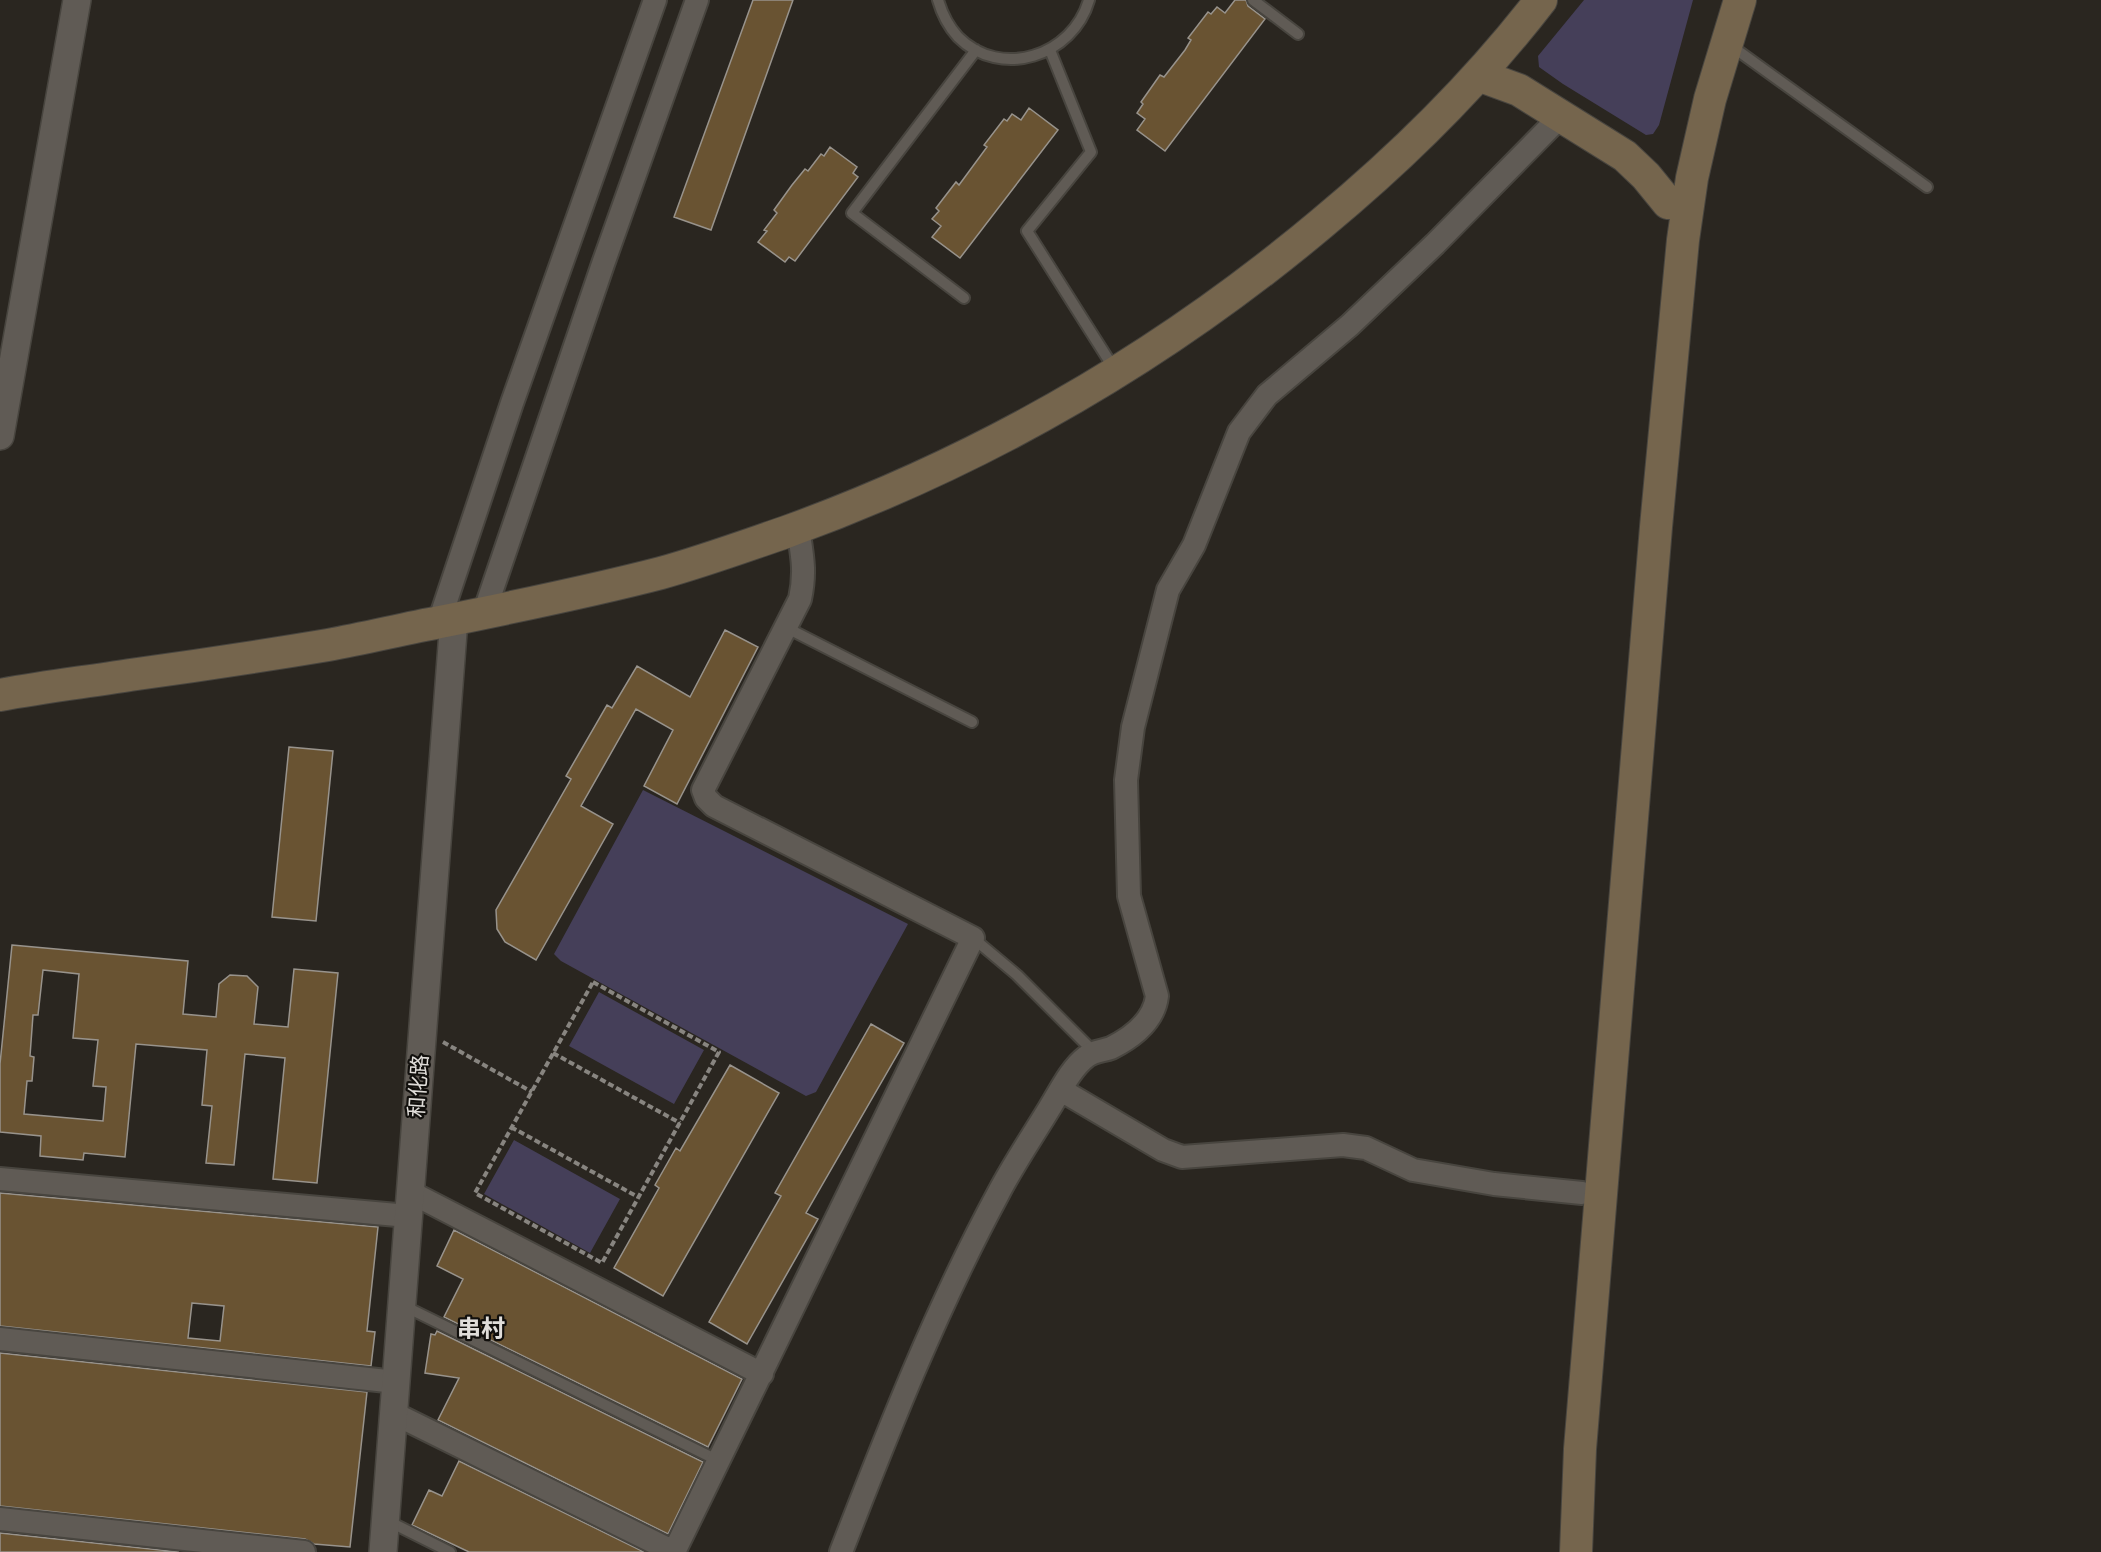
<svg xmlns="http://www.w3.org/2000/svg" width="2101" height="1552" font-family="'Public Sans','Noto Sans SC',sans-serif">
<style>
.green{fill:#453f59}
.building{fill:#695332;stroke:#98938c;stroke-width:1.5;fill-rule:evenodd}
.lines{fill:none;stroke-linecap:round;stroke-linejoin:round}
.service-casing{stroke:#48453f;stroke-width:14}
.minor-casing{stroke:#48453f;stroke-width:26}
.tertiary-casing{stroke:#48453f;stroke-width:30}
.secondary-casing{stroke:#48453f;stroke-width:34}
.path{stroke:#888580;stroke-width:4;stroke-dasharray:6 3;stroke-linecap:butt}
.service{stroke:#605b55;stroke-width:10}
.minor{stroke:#605b55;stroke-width:22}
.tertiary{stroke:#605b55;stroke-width:27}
.secondary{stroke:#75654d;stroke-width:32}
.labels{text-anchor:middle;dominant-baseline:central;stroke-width:4.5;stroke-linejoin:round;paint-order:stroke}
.street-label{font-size:21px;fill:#e0ddd9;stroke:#110f0c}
.quarter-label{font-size:24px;font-weight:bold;fill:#e0ddd9;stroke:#110f0c}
</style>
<rect width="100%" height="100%" fill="#2a2620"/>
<path class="green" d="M1584,0H1693L1659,125L1653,134L1646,135L1563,84L1539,67L1538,56Z
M643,790L908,924L816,1092L806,1096L561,961L554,954Z
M599,992L704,1050L674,1104L569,1046Z
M514,1140L620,1199L590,1253L484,1194Z"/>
<path class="building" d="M753,0H793L711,230L674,217Z
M1235,0H1246L1248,6L1265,19L1165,151L1137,130L1145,119L1137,113L1143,104L1141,102L1160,75L1164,77L1185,50L1191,40L1188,38L1208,12L1211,14L1217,7L1225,13Z
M1029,108L1058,130L960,258L932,237L941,226L932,219L939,211L936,208L956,182L959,185L987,147L984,145L1004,119L1007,121L1012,114L1021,120Z
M830,147L857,167L853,173L858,177L795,261L789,257L785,262L758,242L767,231L764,230L777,213L774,210L792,185L805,169L808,171L821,154L824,156Z
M725,630L758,647L677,804L644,786L673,730L636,709L581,806L613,824L536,960L505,942L497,929L496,910L571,779L566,776L607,705L612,708L637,666L690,697Z
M289,747L333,751L316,921L272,917Z
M12,945L188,961L183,1014L216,1017L219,984L230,975L247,976L258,987L254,1024L288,1027L294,969L338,973L317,1183L273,1179L285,1058L245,1054L234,1165L206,1163L212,1106L202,1105L207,1050L136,1044L125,1157L84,1153L83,1160L40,1156L41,1136L0,1132V1064ZM43,970L79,974L73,1038L98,1040L93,1086L106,1087L103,1121L24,1114L27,1081H32L34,1057L30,1056L33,1015H38Z
M871,1024L904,1043L806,1213L818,1219L747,1344L709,1322L781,1196L775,1193Z
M730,1065L779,1093L663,1296L614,1268L659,1188L655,1185L676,1148L680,1151Z
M0,1193L378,1227L367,1331L375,1332L371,1366L0,1326ZM192,1303L224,1306L220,1341L188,1338Z
M454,1230L742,1379L708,1447L444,1317L463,1279L437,1266Z
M437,1331L703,1462L668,1534L438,1420L459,1378L425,1373L431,1334L435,1335Z
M0,1353L367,1392L350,1547L314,1544L305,1539L0,1506Z
M459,1461L644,1552H469L412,1525L429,1490L442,1496Z
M0,1533L179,1552H0Z"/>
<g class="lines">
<defs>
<path id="service" d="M938,0C942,14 948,26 958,37C1001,80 1073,56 1089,0
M1253,0L1298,34
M1730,45L1927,187
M1050,50L1091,152L1027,231L1115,370
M964,298L852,213L976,50
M785,627L972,722
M973,938L1017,975L1094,1052
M402,1305L719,1461
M386,1520L450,1552"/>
<path id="minor" d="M484,613L603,264L697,0
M439,622L512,403L655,0
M1061,1090L1163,1150L1182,1157L1343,1145L1366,1148L1413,1170L1494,1184L1582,1193
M0,1179L408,1216
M410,1192L762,1374
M0,1339L396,1382
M393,1413L674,1552
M0,1519L304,1552
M674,1552L973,938L714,806L706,798L703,790L800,599C806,571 802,555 798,528
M841,1552C888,1431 936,1309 998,1194C1013,1165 1032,1137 1049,1109C1059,1093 1071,1068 1086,1057C1093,1051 1103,1051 1111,1048C1133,1037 1154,1021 1157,996L1129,896L1126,780L1133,727L1168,590L1194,545L1239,432L1267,395L1350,325L1435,244L1561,116"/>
<path id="tertiary" d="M0,436L77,0
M383,1552L454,619"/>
<path id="secondary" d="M1478,75L1519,90L1625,156L1646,176L1668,203
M0,695C43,687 86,682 130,675C196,666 262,656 328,645C366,638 403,629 440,622C514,607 588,592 661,573C704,561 745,546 786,532C982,461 1161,358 1321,224C1402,157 1477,83 1541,0
M1576,1552L1580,1449L1656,527L1683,240L1692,178L1710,99L1740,0"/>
</defs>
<use href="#service" class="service-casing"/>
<use href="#minor" class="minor-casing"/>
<use href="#tertiary" class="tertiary-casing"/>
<use href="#secondary" class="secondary-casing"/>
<path class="path" d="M593,982L719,1052L602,1263L475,1193Z
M443,1042L532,1092
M553,1053L680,1123
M511,1127L638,1197"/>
<use href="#service" class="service"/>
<use href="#minor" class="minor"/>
<use href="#tertiary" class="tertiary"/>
<use href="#secondary" class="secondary"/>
</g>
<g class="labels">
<g class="street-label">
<text transform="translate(418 1086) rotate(-86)">和化路</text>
</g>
<g class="quarter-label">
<text x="481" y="1328">串村</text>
</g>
</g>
</svg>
